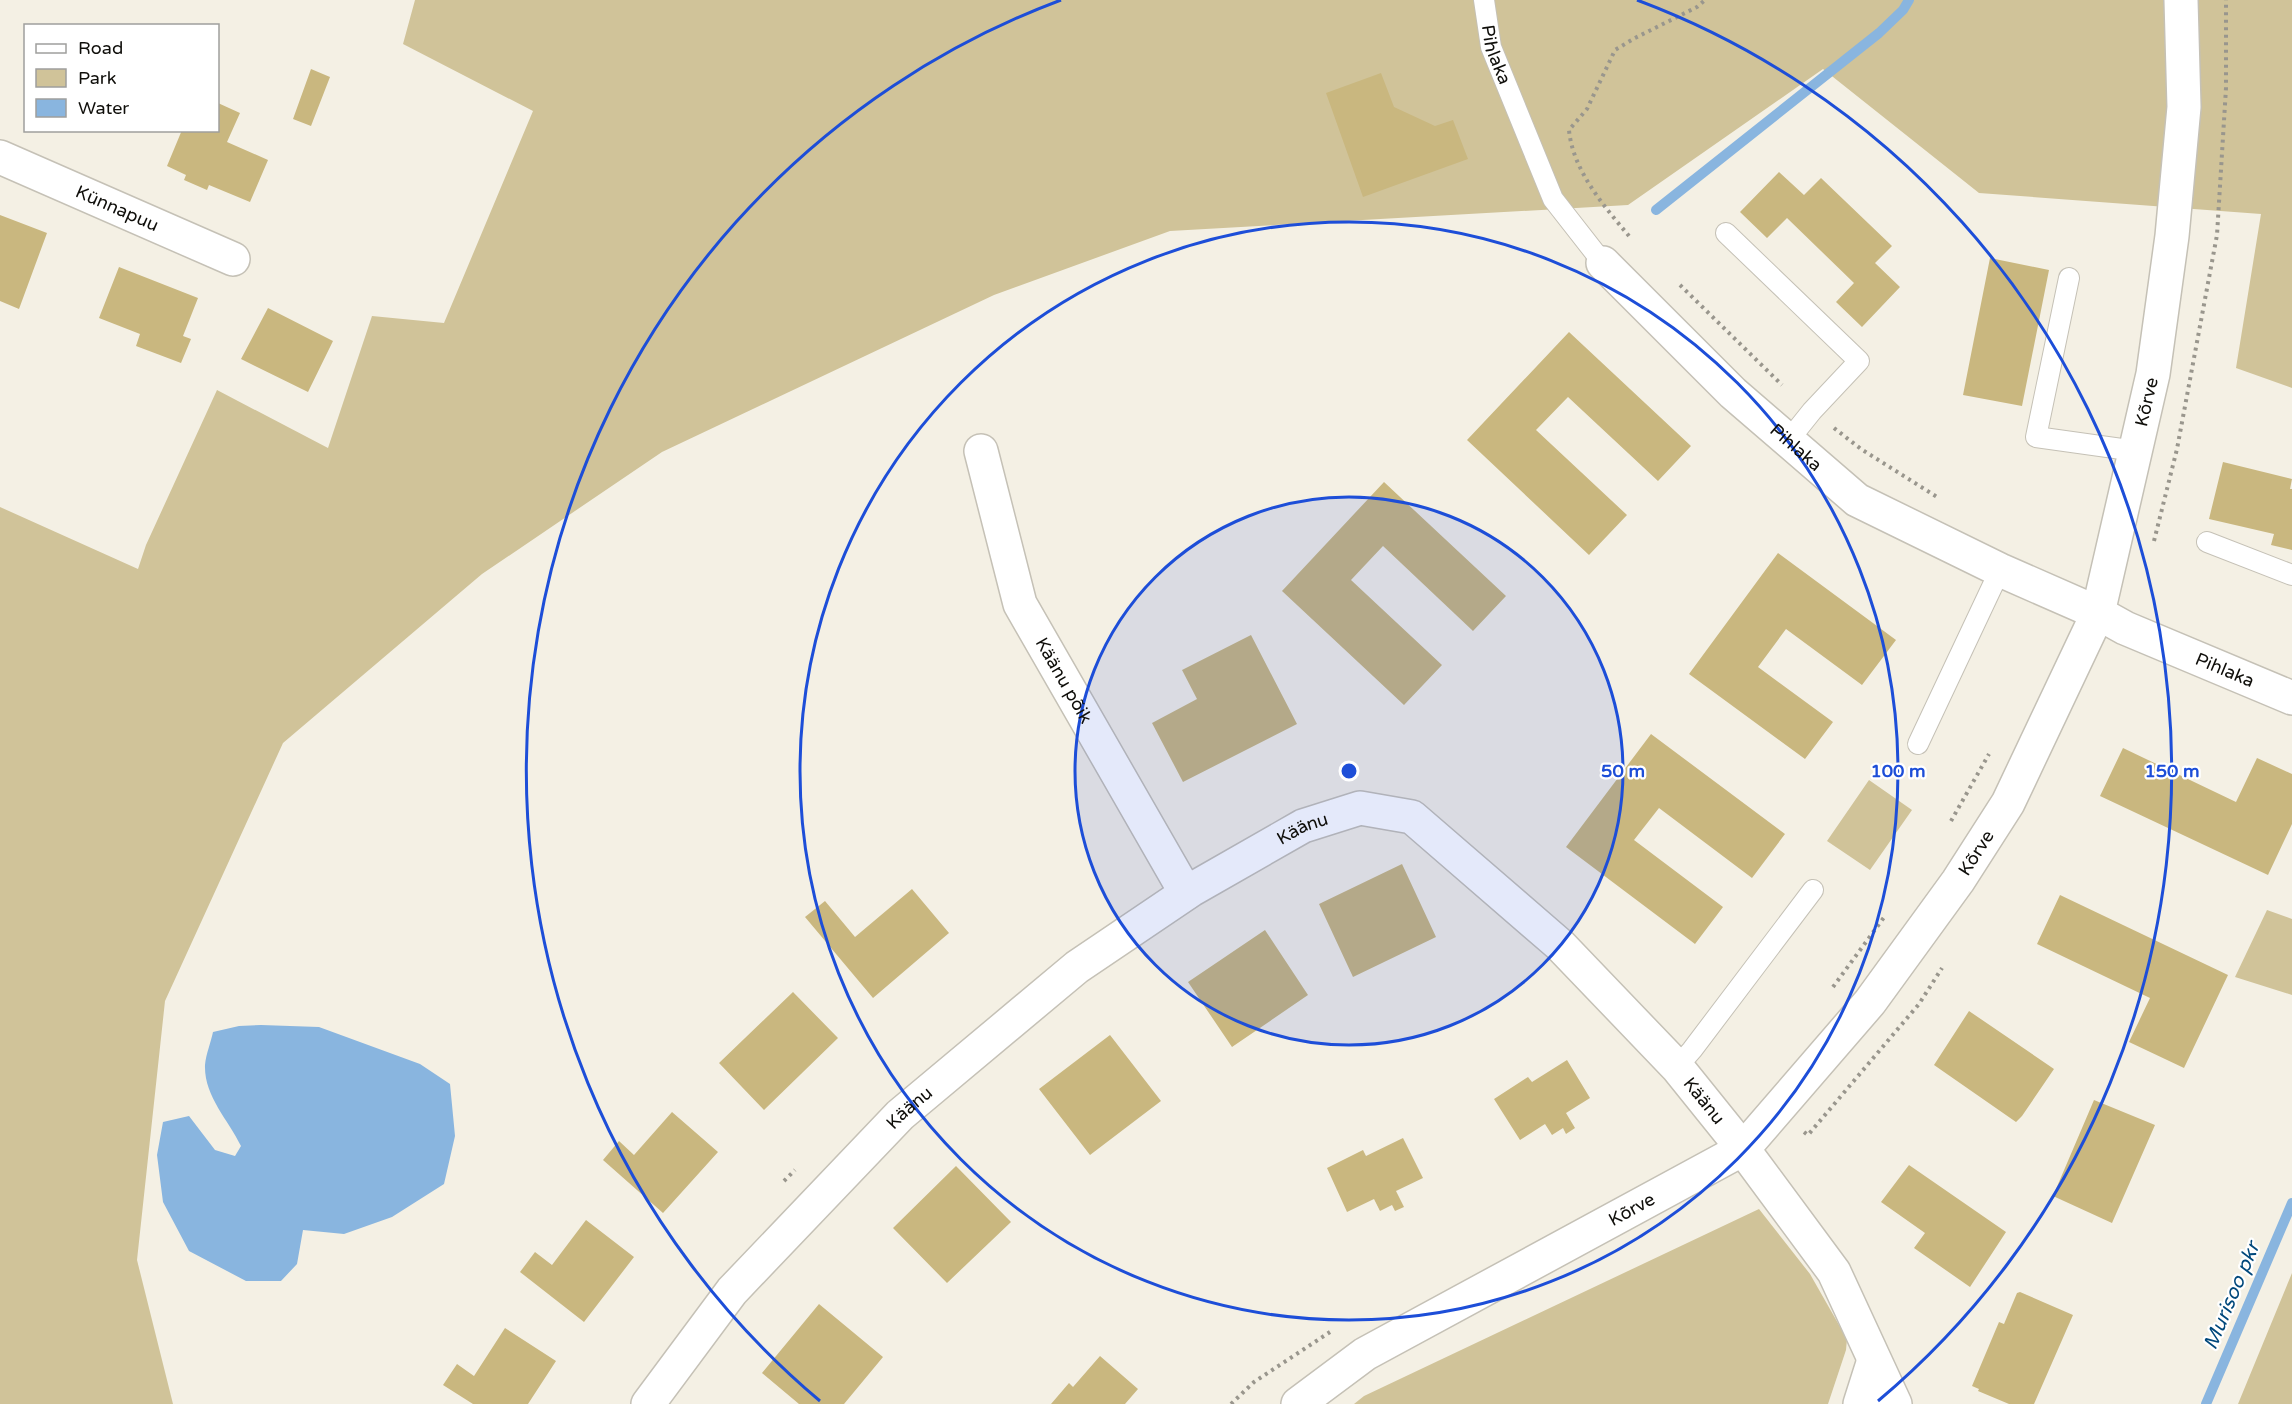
<svg xmlns="http://www.w3.org/2000/svg" width="2292" height="1404" font-family="'Varela Round',sans-serif">
<style>
.green{fill:#d0c399}
.water{fill:#89b5df}
.lines{fill:none;stroke-linecap:round;stroke-linejoin:round}
.stream{stroke:#89b5df;stroke-width:10}
.building{fill:#c9b77f}
.lane-casing{stroke:#c5c1b6;stroke-width:22}
.street-casing{stroke:#c5c1b6;stroke-width:36}
.path{stroke:#99968d;stroke-width:4;stroke-dasharray:3 4.5;stroke-linecap:butt}
.lane{stroke:#fff;stroke-width:20}
.street{stroke:#fff;stroke-width:33}
.ring{fill:none;stroke:#1d4ed8;stroke-width:3}
.labels{text-anchor:middle;dominant-baseline:central;stroke-width:4.5;stroke-linejoin:round;paint-order:stroke}
.street-label{font-size:18px;fill:#0f0e0a;stroke:#fff}
.water-label{font-size:20px;font-style:italic;fill:#00487b;stroke:#fff}
.centre{fill:#1d4ed8;stroke:#fff;stroke-width:3}
.ring-label{font-size:18px;text-anchor:middle;font-weight:bold;fill:#1d4ed8;stroke:#fff;stroke-width:4.5;stroke-linejoin:round;paint-order:stroke}
</style>
<rect width="100%" height="100%" fill="#f4f0e4"/>
<path class="green" d="M415,0H2292V388L2236,368L2261,214L1979,193L1823,69L1628,205L1170,231L994,295L662,452L482,574L283,743L165,1001L137,1260L173,1404H0V507L138,569L146,545L217,390L328,448L372,316L444,323L533,111L403,44Z
M1869,780L1912,810L1870,870L1827,841Z
M2267,910L2292,919V995L2235,977Z
M1759,1209L1810,1274L1847,1339L1846,1350L1828,1404H1354L1364,1396Z
M2292,1273V1404H2238Z"/>
<path class="water" d="M261,1025L319,1027L420,1064L450,1084L455,1136L444,1184L392,1217L344,1234L303,1230L297,1264L281,1281H246L189,1251L163,1202L157,1155L163,1122L189,1116L215,1150L235,1156L241,1146C228,1119 204,1096 205,1065C206,1054 211,1042 213,1032L239,1026Z"/>
<g class="lines">
<path class="stream" d="M1656,210L1879,33L1903,10L1909,0
M2206,1404L2292,1203"/>
</g>
<path class="building" d="M311,69L330,77L311,126L293,119Z
M1381,73L1394,107L1435,126L1453,120L1468,159L1363,197L1326,93Z
M218,103L240,113L227,142L268,160L250,202L209,185L207,190L184,180L186,175L167,166L182,130H218Z
M1779,172L1804,195L1821,178L1892,246L1875,263L1900,287L1862,327L1836,302L1854,283L1787,218L1767,238L1740,212Z
M0,215L47,233L19,309L0,301Z
M1990,258L2049,270L2022,406L1963,395Z
M119,267L198,298L183,336L191,339L181,363L136,346L140,334L99,318Z
M268,308L333,341L308,392L241,359Z
M1569,332L1691,446L1658,481L1568,397L1536,430L1627,515L1589,555L1467,440Z
M2223,462L2292,479L2290,489H2292V550L2271,545L2274,534L2209,519Z
M1384,482L1506,596L1473,631L1383,546L1351,580L1442,665L1404,705L1282,591Z
M1778,553L1896,640L1862,685L1786,629L1758,667L1833,722L1805,759L1689,674Z
M1251,635L1297,724L1183,782L1152,723L1197,699L1182,670Z
M1651,734L1785,834L1752,878L1659,808L1634,840L1723,907L1695,944L1566,847Z
M2123,748L2236,802L2257,758L2292,774V824L2268,875L2100,796Z
M1402,864L1436,937L1353,977L1319,904Z
M912,889L949,933L873,998L805,917L825,901L855,937Z
M2060,895L2228,975L2184,1068L2129,1042L2150,998L2037,944Z
M1265,930L1308,995L1232,1047L1188,982Z
M793,992L838,1038L764,1110L719,1063Z
M1969,1011L2054,1069L2022,1116L2016,1122L1934,1065Z
M1110,1035L1161,1101L1090,1155L1039,1089Z
M1567,1060L1590,1098L1566,1113L1575,1128L1566,1134L1563,1128L1552,1135L1545,1124L1520,1140L1494,1099L1528,1077L1532,1082Z
M2094,1100L2155,1125L2112,1223L2053,1196Z
M672,1112L718,1152L663,1213L603,1160L619,1141L634,1155Z
M1403,1138L1423,1178L1396,1191L1404,1207L1395,1211L1392,1205L1380,1211L1374,1199L1347,1212L1327,1168L1363,1150L1366,1156Z
M1909,1165L2006,1232L1970,1287L1914,1248L1925,1233L1881,1202Z
M956,1166L1011,1222L947,1283L893,1228Z
M586,1220L634,1257L584,1322L520,1272L535,1252L552,1265Z
M2020,1292L2073,1315L2034,1404H2009L1978,1391L1979,1389L1972,1386L1999,1322L2004,1324L2017,1293Z
M819,1304L883,1357L844,1404H799L762,1373Z
M505,1328L556,1361L528,1404H473L443,1385L457,1364L474,1376Z
M1100,1356L1138,1389L1125,1404H1051L1069,1383L1073,1387Z"/>
<g class="lines">
<defs>
<g id="lane">
<path id="s1" d="M1484,0L1491,47L1553,199L1603,263"/>
<path d="M1726,233L1859,361L1812,411L1788,441"/>
<path d="M2069,278L2036,437L2136,451"/>
<path d="M2207,542L2292,575"/>
<path d="M1918,744L2000,570"/>
<path d="M1677,1067L1692,1050L1813,890"/>
</g>
<g id="street">
<path id="s2" d="M0,157L233,259"/>
<path id="s3" d="M1603,263L1733,393L1857,500L2000,570L2098,613L2125,628L2292,698"/>
<path id="s4" d="M981,451L1020,604L1186,893"/>
<path id="s5" d="M648,1404L732,1291L900,1115L1077,967L1191,890L1303,826L1360,808L1412,817L1560,945L1677,1067L1743,1149L1834,1272L1895,1404"/>
<path id="s6" d="M1298,1404L1365,1354L1743,1149L1870,1002L1958,881L2008,803L2098,613L2153,374L2172,236L2184,107L2181,0"/>
<path d="M1860,1404L1874,1360"/>
</g>
</defs>
<use href="#lane" class="lane-casing"/>
<use href="#street" class="street-casing"/>
<path class="path" d="M1629,236C1604,206 1573,171 1569,130L1587,109L1615,50L1635,38L1697,7L1705,0
M1680,285L1782,385
M1834,428L1861,449L1937,497
M2154,541L2177,449L2217,235L2226,88V0
M1951,821L1989,754
M1833,987L1885,916
M1804,1132L1808,1135L1919,1004L1942,968
M784,1181L795,1170
M1231,1404L1254,1382L1330,1332"/>
<use href="#lane" class="lane"/>
<use href="#street" class="street"/>
</g>
<circle cx="1349" cy="771" r="274" fill="#1d4ed8" fill-opacity=".12"/>
<g class="ring">
<circle cx="1349" cy="771" r="274"/>
<circle cx="1349" cy="771" r="549"/>
<path d="M820 1401A823 823 0 0 1 1061 0M1637 0A823 823 0 0 1 1878 1401"/>
</g>
<g class="labels">
<g class="street-label">
<text stroke="none"><textPath href="#s1" startOffset="56">Pihlaka</textPath></text>
<text stroke="none"><textPath href="#s2" startOffset="128">Künnapuu</textPath></text>
<text stroke="none"><textPath href="#s6" startOffset="1377">Kõrve</textPath></text>
<text stroke="none"><textPath href="#s3" startOffset="267">Pihlaka</textPath></text>
<text stroke="none"><textPath href="#s3" startOffset="753">Pihlaka</textPath></text>
<text stroke="none"><textPath href="#s4" startOffset="246">Käänu põik</textPath></text>
<text stroke="none"><textPath href="#s5" startOffset="880">Käänu</textPath></text>
<text stroke="none"><textPath href="#s6" startOffset="891">Kõrve</textPath></text>
<text stroke="none"><textPath href="#s5" startOffset="1402">Käänu</textPath></text>
<text stroke="none"><textPath href="#s5" startOffset="396">Käänu</textPath></text>
<text stroke="none"><textPath href="#s6" startOffset="387">Kõrve</textPath></text>
</g>
<g class="water-label">
<text transform="translate(2232 1296) rotate(-67)">Murisoo pkr</text>
</g>
</g>
<circle cx="1349" cy="771" r="9" class="centre"/>
<g class="ring-label">
<text x="1623" y="777">50 m</text>
<text x="1898" y="777">100 m</text>
<text x="2172" y="777">150 m</text>
</g>
<rect x="24" y="24" width="195" height="108" fill="#ffffff" stroke="#9f9f9d" stroke-width="1.5"/>
<rect x="36" y="44" width="30" height="9" fill="#ffffff" stroke="#9f9f9d" stroke-width="1.5"/>
<text x="78" y="54" font-size="18" fill="#0f0e0a">Road</text>
<rect x="36" y="69" width="30" height="18" fill="#d0c399" stroke="#9f9f9d" stroke-width="1.5"/>
<text x="78" y="84" font-size="18" fill="#0f0e0a">Park</text>
<rect x="36" y="99" width="30" height="18" fill="#89b5df" stroke="#9f9f9d" stroke-width="1.5"/>
<text x="78" y="114" font-size="18" fill="#0f0e0a">Water</text>
</svg>
